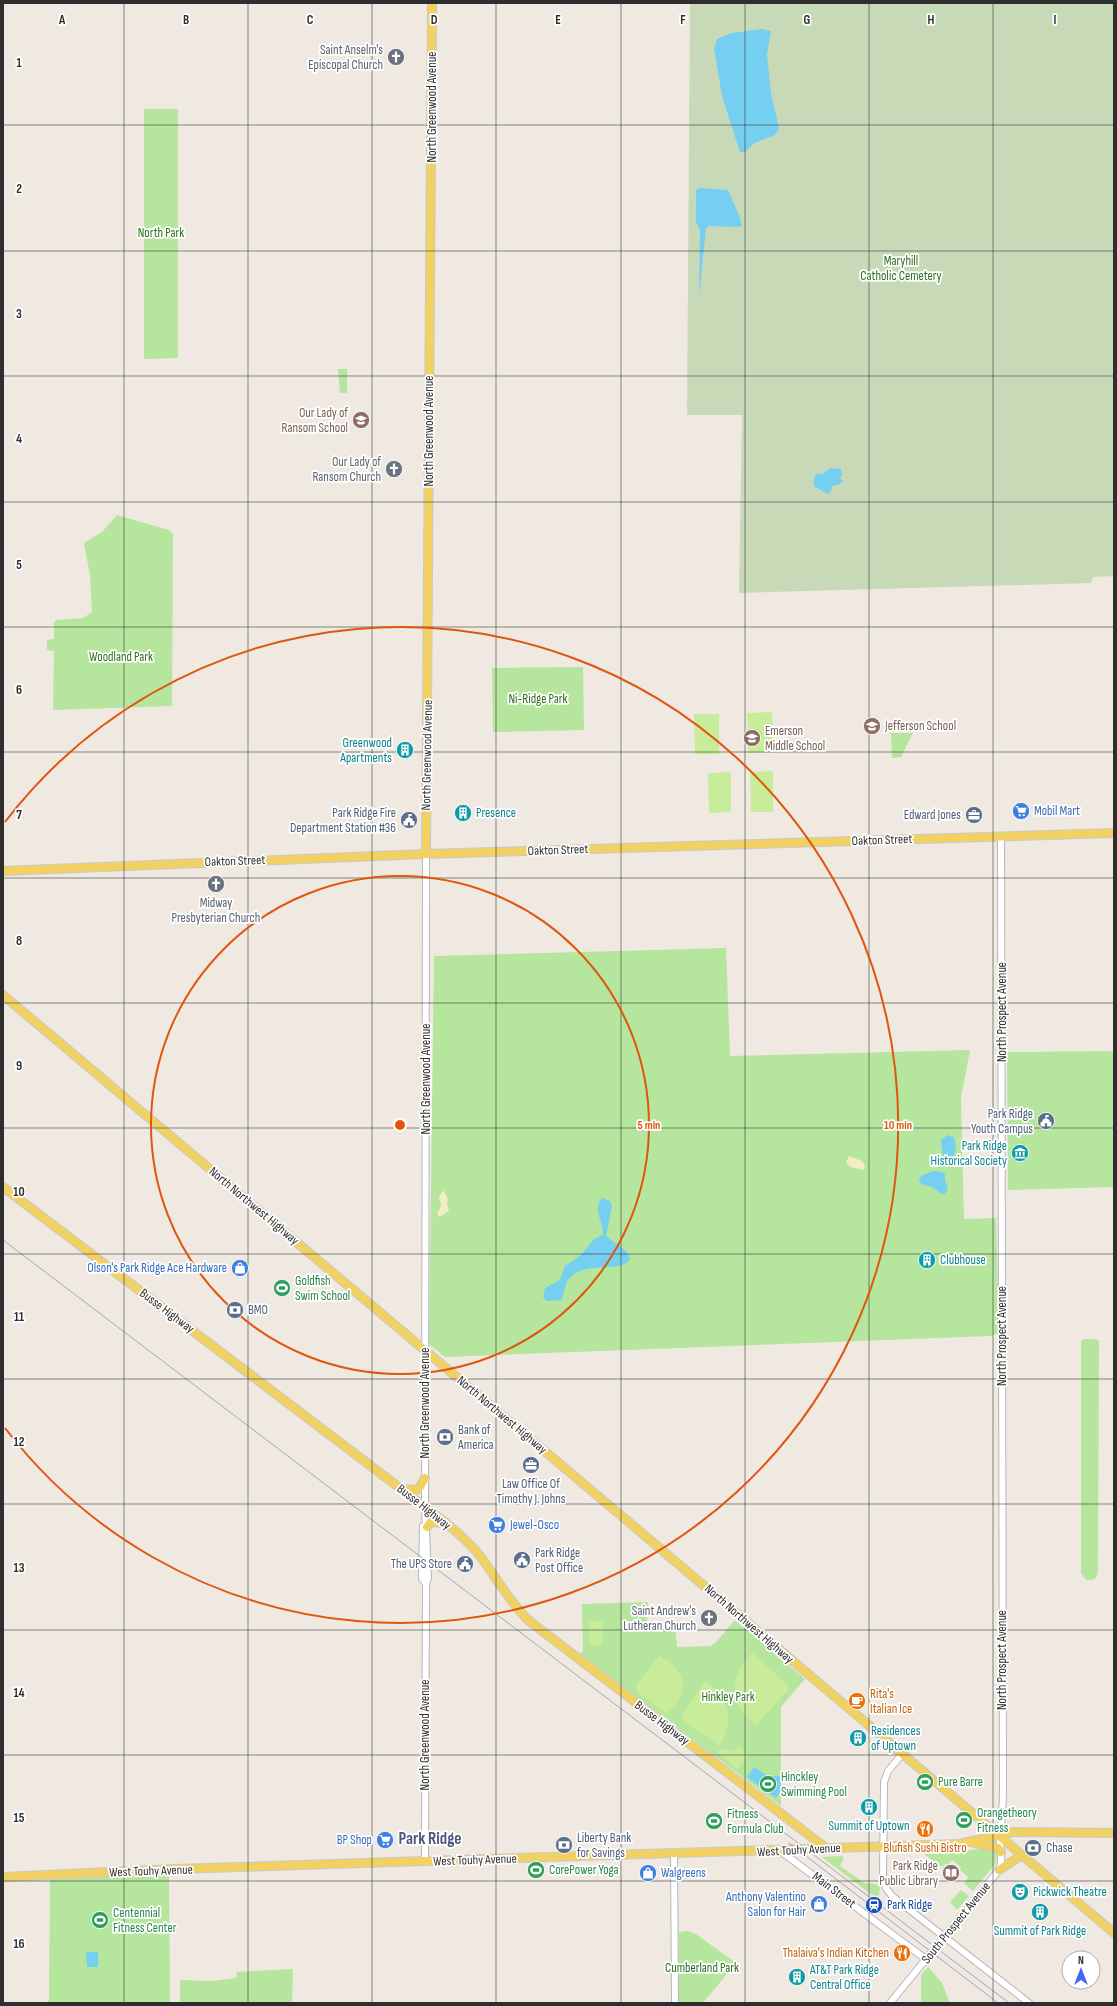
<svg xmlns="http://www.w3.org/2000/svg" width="1117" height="2006" font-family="'Sofia Sans Condensed',sans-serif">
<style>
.green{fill:#b6e59e}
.sand{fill:#f3ecc5}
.cemetery{fill:#c8d9b8}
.pitch{fill:#c9ec9a}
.water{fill:#75cff0}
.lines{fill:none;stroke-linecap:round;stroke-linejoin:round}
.minor-casing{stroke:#b4b7c1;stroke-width:8}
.major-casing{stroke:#c9c9c9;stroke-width:10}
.minor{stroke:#fff;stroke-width:6}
.major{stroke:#f2d163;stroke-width:8}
.rail{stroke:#a3a6b8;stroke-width:1}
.grid{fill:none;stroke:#2e2e2e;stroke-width:1;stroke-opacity:0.55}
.ring{fill:none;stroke:#df570e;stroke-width:2}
.labels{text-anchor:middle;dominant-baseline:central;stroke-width:3.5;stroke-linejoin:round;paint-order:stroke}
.worship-label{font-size:13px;fill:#5b616d;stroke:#fff;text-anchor:end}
.street-label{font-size:13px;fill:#2e2e2e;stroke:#fff}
.park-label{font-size:13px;fill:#2c6e1b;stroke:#fff}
.education-label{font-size:13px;fill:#785e54;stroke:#fff;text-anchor:end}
.culture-label{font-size:13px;fill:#0d838f;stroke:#fff;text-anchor:start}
.shop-label{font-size:13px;fill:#366cbe;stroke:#fff;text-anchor:start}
.service-label{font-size:13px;fill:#4e5e75;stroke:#fff;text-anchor:start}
.leisure-label{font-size:13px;fill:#27864d;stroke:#fff;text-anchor:start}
.food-label{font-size:13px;fill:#c56008;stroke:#fff;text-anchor:start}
.transit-label{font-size:13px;fill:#164399;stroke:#fff;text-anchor:start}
.district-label{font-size:17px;font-weight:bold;fill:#4d5680;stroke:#fff}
.grid-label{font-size:13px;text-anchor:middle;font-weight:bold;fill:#2e2e2e;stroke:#fff;stroke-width:3.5;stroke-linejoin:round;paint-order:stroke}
.centre{fill:#df570e;stroke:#fff;stroke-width:2}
.ring-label{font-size:12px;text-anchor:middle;font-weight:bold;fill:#df570e;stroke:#fff;stroke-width:3.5;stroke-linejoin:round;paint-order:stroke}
</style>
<rect width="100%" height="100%" fill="#efe9e1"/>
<path class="green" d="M144,109H178V358L144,359Z
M338,369H347V393H340Z
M117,515L169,530L173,534L172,706L53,710L54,651L47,650V640L54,639V623L56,620L83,618L92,612L90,575L84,543L102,532Z
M583,667L584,730L493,732L492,668Z
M891,733H913L901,757L892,758Z
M726,948L730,1056L970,1050L961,1098L964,1219L996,1218L999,1333L990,1336L445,1357L429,1344L434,956Z
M1114,1051V1187L1008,1190L1007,1052Z
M1083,1339H1096L1099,1341L1098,1571L1096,1578L1092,1580H1086L1081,1573V1342Z
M648,1602L647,1625L649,1628H675L677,1647L711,1646L716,1642L735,1620L805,1679L781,1707V1806L580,1654L583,1651L582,1604Z
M992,1848L997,1852L996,1863L973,1891L964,1883L968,1877L960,1870L961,1867L952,1860L947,1865L945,1864L942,1867L924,1854Z
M841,1856L844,1858L840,1866L864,1883L876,1884L880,1887L879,1896L872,1895L822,1857Z
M169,1874L170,2003H47L49,2000L50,1880L54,1879Z
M961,1890L969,1896L957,1910L950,1902Z
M688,1931L696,1934L736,1963L703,2003H679V1932Z
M928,1967L942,1983L950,2003H921V1975Z
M293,1969L292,2003H180V1980L212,1981L236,1978L237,1972Z"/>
<path class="sand" d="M849,1156L862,1161L865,1166L864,1170L850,1167L846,1162Z
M443,1190L448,1199L447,1204L449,1211L439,1217L437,1214L441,1206L439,1198Z"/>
<path class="cemetery" d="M690,3H1114V576L1093,577L1091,583L739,593L742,415H687Z"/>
<path class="pitch" d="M772,712L773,752L748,753L747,713Z
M694,714H719V754H695Z
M773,771V812H751L750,772Z
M731,772V812L709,813L708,773Z
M603,1621V1645H589V1622Z
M752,1653L788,1685V1690L756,1725C728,1705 729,1676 752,1653Z
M659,1656C672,1662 688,1677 682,1694C680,1701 672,1708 667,1714L637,1692L636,1685Z
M705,1681C729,1696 736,1723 719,1746L683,1721L682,1716Z
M739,1747L749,1755L737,1769L717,1753L722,1748L732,1752Z"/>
<path class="water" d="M762,29L771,31L767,54L771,93L779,128L775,135L754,143L745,152H740L722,96L714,48L717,39L732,33Z
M700,188L728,190L739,215L742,225L739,227L709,226L706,228L699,297L700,230L696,222V190Z
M831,468L841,469L842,474L840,478L843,481L840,484L832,486L831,491L828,494L815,487L813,482L816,474H822Z
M948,1135L953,1137C958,1143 955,1162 949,1167L943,1161C944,1153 940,1146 942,1139Z
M933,1171L942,1172L945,1174V1180L948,1190L944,1194H942L932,1187L921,1184L919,1181L921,1176Z
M602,1198L610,1201L612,1206L606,1236L627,1252L630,1259C620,1275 585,1259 569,1279C564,1285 565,1293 561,1300L547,1301L543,1297L545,1288L560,1280L565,1266L581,1255L594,1239L603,1235C604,1223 592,1209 602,1198Z
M754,1767L768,1776H780L781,1791L776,1798L747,1777Z
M86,1952H98V1967H87Z"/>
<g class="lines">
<defs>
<path id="minor" d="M423,1526L422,1578L426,1584
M903,1753L888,1771L884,1782L883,1876L886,1888L892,1896L1029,2003
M779,1850L927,1960
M674,1854L675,2003
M425,1862L426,1584L428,1578L425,1507L426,854
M890,2003L999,1870C1004,1859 999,1847 1000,1835C1002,1820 1003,1804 1003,1788L1001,836"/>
<path id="major" d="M426,854L432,3
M3,871L426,854L1114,833
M3,995L611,1507L1114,1933
M3,1187L446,1523C458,1533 470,1543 480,1556C496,1577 509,1601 528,1620L826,1848
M402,1489L416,1490L420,1487L425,1478
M427,1527L431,1522L445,1523
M975,1843L998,1848L1001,1852
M999,1870L1022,1855
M3,1877L174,1869L959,1844L1013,1832L1114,1833"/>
</defs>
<use href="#minor" class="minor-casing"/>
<use href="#major" class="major-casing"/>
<use href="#minor" class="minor"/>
<use href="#major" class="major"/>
<path class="rail" d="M3,1240L1009,2003
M789,1843L998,2003"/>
</g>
<path class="grid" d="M124,3V2003M248,3V2003M372,3V2003M496,3V2003M621,3V2003M745,3V2003M869,3V2003M993,3V2003M3,125H1114M3,251H1114M3,376H1114M3,502H1114M3,627H1114M3,752H1114M3,878H1114M3,1003H1114M3,1128H1114M3,1254H1114M3,1379H1114M3,1504H1114M3,1630H1114M3,1755H1114M3,1881H1114"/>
<g class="ring">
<circle cx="400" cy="1125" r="249"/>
<path d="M5 822A498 498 0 1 1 5 1428"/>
</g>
<defs>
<symbol id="church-disc" viewBox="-11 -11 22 22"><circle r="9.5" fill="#6b7280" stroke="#fff"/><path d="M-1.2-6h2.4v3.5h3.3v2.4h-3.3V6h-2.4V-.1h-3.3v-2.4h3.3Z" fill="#fff"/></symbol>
<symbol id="school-disc" viewBox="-11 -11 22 22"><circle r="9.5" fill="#8d6e63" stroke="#fff"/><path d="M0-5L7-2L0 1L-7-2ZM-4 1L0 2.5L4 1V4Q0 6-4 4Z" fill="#fff"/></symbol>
<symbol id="building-disc" viewBox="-11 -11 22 22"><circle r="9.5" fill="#0f9aa8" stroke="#fff"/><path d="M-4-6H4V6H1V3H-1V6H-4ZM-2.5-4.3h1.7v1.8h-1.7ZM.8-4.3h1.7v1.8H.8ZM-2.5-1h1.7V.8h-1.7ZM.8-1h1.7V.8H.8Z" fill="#fff"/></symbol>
<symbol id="supermarket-disc" viewBox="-11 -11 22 22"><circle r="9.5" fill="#3f7fe0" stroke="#fff"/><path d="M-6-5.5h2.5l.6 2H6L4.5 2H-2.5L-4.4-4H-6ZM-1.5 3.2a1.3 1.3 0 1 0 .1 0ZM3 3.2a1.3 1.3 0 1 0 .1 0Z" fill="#fff"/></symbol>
<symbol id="office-disc" viewBox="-11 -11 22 22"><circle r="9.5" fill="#5c6f8a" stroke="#fff"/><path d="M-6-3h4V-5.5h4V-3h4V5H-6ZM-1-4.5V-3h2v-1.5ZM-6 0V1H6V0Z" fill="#fff"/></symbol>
<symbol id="civic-disc" viewBox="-11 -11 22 22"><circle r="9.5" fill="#5c6f8a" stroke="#fff"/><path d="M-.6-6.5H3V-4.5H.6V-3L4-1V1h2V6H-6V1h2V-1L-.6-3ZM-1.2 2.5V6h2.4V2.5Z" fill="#fff"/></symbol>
<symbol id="museum-disc" viewBox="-11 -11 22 22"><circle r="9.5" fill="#0f9aa8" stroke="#fff"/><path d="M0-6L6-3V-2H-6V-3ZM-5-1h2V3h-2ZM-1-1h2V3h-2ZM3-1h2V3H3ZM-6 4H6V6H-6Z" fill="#fff"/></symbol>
<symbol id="shop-disc" viewBox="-11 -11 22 22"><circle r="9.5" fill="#3f7fe0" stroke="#fff"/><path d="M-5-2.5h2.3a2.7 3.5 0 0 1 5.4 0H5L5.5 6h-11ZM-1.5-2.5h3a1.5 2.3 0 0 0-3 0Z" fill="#fff"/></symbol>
<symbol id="stadium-disc" viewBox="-11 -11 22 22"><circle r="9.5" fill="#2e9e5b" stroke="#fff"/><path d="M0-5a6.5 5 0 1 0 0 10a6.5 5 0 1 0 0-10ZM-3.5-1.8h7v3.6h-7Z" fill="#fff"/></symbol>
<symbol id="bank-disc" viewBox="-11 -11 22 22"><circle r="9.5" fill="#5c6f8a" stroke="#fff"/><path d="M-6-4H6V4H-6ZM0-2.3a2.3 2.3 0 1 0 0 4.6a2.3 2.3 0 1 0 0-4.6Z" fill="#fff"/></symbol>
<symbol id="cafe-disc" viewBox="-11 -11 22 22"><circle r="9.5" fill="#e8710a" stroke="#fff"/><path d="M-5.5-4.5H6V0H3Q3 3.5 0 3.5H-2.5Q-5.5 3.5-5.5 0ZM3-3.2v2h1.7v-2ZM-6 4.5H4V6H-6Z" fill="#fff"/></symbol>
<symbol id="restaurant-disc" viewBox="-11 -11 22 22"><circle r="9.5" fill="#e8710a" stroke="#fff"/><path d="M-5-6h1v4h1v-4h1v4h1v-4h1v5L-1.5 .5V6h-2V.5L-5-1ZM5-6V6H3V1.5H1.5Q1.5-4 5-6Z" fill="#fff"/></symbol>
<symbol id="library-disc" viewBox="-11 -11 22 22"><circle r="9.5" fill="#8d6e63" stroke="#fff"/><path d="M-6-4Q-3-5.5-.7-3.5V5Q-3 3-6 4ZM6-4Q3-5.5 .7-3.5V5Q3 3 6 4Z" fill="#fff"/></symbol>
<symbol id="theatre-disc" viewBox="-11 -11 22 22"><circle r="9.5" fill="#0f9aa8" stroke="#fff"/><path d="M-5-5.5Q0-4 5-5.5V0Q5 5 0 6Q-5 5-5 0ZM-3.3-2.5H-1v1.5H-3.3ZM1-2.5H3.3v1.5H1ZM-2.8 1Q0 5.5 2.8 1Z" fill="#fff"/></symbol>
<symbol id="station-disc" viewBox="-11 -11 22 22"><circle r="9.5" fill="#1a4fb4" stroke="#fff"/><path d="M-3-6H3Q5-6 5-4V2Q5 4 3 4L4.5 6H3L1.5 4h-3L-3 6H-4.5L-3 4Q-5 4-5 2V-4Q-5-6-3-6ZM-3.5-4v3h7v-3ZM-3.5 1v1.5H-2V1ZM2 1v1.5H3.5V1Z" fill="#fff"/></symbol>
</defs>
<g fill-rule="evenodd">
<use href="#church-disc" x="386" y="47" width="20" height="20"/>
<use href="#school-disc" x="351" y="410" width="20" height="20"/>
<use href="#church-disc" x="384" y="459" width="20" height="20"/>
<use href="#school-disc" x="862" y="716" width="20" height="20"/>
<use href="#school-disc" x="742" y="728" width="20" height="20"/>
<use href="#building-disc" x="395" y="740" width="20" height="20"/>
<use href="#supermarket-disc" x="1011" y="801" width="20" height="20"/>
<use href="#building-disc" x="453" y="803" width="20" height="20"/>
<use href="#office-disc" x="964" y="805" width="20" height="20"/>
<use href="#civic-disc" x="399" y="810" width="20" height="20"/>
<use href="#church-disc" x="206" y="874" width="20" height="20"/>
<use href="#civic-disc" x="1036" y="1111" width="20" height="20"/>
<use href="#museum-disc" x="1010" y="1143" width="20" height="20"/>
<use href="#building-disc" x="917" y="1250" width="20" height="20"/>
<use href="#shop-disc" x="230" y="1258" width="20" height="20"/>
<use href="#stadium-disc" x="272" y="1278" width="20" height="20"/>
<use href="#bank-disc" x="225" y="1300" width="20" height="20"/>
<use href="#bank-disc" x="435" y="1427" width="20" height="20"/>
<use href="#office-disc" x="521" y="1455" width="20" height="20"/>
<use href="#supermarket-disc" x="487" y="1515" width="20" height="20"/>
<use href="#civic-disc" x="512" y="1550" width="20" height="20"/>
<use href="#civic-disc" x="455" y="1554" width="20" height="20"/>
<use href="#church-disc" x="699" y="1608" width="20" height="20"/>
<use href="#cafe-disc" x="847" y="1691" width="20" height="20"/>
<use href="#building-disc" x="848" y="1728" width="20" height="20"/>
<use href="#stadium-disc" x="915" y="1772" width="20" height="20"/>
<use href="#stadium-disc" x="758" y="1774" width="20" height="20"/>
<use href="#building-disc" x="859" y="1797" width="20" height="20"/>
<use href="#stadium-disc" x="954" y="1810" width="20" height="20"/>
<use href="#stadium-disc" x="704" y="1811" width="20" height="20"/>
<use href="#restaurant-disc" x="915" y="1819" width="20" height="20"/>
<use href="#supermarket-disc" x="375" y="1830" width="20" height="20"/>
<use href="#bank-disc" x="554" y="1835" width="20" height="20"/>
<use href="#bank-disc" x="1023" y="1838" width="20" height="20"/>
<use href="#stadium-disc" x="526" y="1860" width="20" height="20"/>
<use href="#shop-disc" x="638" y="1863" width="20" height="20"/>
<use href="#library-disc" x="941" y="1863" width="20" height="20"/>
<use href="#theatre-disc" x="1010" y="1882" width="20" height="20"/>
<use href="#shop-disc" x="809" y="1894" width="20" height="20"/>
<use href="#station-disc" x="864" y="1895" width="20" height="20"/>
<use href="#building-disc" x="1030" y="1902" width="20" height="20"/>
<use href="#stadium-disc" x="90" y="1910" width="20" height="20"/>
<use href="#restaurant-disc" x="892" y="1943" width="20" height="20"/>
<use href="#building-disc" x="787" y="1967" width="20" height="20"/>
</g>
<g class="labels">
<g class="worship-label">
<text x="383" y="50">Saint Anselm's<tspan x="383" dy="15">Episcopal Church</tspan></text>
<text x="381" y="462">Our Lady of<tspan x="381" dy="15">Ransom Church</tspan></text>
<text x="216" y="903" text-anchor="middle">Midway<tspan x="216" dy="15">Presbyterian Church</tspan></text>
<text x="696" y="1611">Saint Andrew's<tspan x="696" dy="15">Lutheran Church</tspan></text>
</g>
<g class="street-label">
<text transform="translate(432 107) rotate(-90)">North Greenwood Avenue</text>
<text transform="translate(429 431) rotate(-90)">North Greenwood Avenue</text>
<text transform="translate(427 755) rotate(-89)">North Greenwood Avenue</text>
<text transform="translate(882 840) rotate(-2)">Oakton Street</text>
<text transform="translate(558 850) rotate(-2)">Oakton Street</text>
<text transform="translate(235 861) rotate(-2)">Oakton Street</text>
<text transform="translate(1002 1012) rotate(-90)">North Prospect Avenue</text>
<text transform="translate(426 1079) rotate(-90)">North Greenwood Avenue</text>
<text transform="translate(254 1206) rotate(40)">North Northwest Highway</text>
<text transform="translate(167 1311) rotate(37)">Busse Highway</text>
<text transform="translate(1002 1336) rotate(-90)">North Prospect Avenue</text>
<text transform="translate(425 1403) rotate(-90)">North Greenwood Avenue</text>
<text transform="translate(502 1415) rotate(40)">North Northwest Highway</text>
<text transform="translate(424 1507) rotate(38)">Busse Highway</text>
<text transform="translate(749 1624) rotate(41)">North Northwest Highway</text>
<text transform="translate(1002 1660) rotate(-90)">North Prospect Avenue</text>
<text transform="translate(662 1723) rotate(37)">Busse Highway</text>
<text transform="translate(425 1735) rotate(-90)">North Greenwood Avenue</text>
<text transform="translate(799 1850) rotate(-3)">West Touhy Avenue</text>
<text transform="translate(475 1860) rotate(-2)">West Touhy Avenue</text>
<text transform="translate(151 1871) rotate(-2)">West Touhy Avenue</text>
<text transform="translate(834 1890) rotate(37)">Main Street</text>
<text transform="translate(956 1923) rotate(-51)">South Prospect Avenue</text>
</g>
<g class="park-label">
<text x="161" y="233">North Park</text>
<text x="901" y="261">Maryhill<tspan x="901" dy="15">Catholic Cemetery</tspan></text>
<text x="121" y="657">Woodland Park</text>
<text x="538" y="699">Ni-Ridge Park</text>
<text x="728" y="1697">Hinkley Park</text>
<text x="702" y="1968">Cumberland Park</text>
</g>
<g class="education-label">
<text x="348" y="413">Our Lady of<tspan x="348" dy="15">Ransom School</tspan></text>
<text x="885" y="726" text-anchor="start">Jefferson School</text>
<text x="765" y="731" text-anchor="start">Emerson<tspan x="765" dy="15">Middle School</tspan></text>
<text x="938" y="1866">Park Ridge<tspan x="938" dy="15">Public Library</tspan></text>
</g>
<g class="culture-label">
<text x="392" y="743" text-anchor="end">Greenwood<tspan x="392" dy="15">Apartments</tspan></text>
<text x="476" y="813">Presence</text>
<text x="1007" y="1146" text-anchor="end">Park Ridge<tspan x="1007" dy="15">Historical Society</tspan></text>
<text x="940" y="1260">Clubhouse</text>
<text x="871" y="1731">Residences<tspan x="871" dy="15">of Uptown</tspan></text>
<text x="869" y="1826" text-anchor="middle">Summit of Uptown</text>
<text x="1033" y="1892">Pickwick Theatre</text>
<text x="1040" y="1931" text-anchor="middle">Summit of Park Ridge</text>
<text x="810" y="1970">AT&amp;T Park Ridge<tspan x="810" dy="15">Central Office</tspan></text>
</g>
<g class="shop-label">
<text x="1034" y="811">Mobil Mart</text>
<text x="227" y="1268" text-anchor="end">Olson's Park Ridge Ace Hardware</text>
<text x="510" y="1525">Jewel-Osco</text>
<text x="372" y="1840" text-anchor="end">BP Shop</text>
<text x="661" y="1873">Walgreens</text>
<text x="806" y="1897" text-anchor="end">Anthony Valentino<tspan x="806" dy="15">Salon for Hair</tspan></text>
</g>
<g class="service-label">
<text x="396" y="813" text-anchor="end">Park Ridge Fire<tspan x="396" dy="15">Department Station #36</tspan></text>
<text x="961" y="815" text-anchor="end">Edward Jones</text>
<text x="1033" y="1114" text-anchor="end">Park Ridge<tspan x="1033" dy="15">Youth Campus</tspan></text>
<text x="248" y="1310">BMO</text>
<text x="458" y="1430">Bank of<tspan x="458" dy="15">America</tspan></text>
<text x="531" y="1484" text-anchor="middle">Law Office Of<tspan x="531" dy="15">Timothy J. Johns</tspan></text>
<text x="535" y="1553">Park Ridge<tspan x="535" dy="15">Post Office</tspan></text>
<text x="452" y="1564" text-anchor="end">The UPS Store</text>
<text x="577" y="1838">Liberty Bank<tspan x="577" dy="15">for Savings</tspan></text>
<text x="1046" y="1848">Chase</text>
</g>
<g class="leisure-label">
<text x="295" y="1281">Goldfish<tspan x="295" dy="15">Swim School</tspan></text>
<text x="781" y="1777">Hinckley<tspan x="781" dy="15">Swimming Pool</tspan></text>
<text x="938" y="1782">Pure Barre</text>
<text x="977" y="1813">Orangetheory<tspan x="977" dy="15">Fitness</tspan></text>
<text x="727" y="1814">Fitness<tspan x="727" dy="15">Formula Club</tspan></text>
<text x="549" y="1870">CorePower Yoga</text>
<text x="113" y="1913">Centennial<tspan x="113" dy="15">Fitness Center</tspan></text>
</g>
<g class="food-label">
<text x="870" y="1694">Rita's<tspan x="870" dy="15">Italian Ice</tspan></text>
<text x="925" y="1848" text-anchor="middle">Blufish Sushi Bistro</text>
<text x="889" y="1953" text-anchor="end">Thalaiva's Indian Kitchen</text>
</g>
<g class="transit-label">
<text x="887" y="1905">Park Ridge</text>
</g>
<g class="district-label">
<text x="430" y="1839">Park Ridge</text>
</g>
</g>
<g class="grid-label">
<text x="62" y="24">A</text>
<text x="186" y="24">B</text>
<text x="310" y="24">C</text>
<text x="434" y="24">D</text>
<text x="558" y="24">E</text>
<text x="683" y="24">F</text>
<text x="807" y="24">G</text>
<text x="931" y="24">H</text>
<text x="1055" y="24">I</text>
<text x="19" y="67">1</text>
<text x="19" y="193">2</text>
<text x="19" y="318">3</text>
<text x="19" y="443">4</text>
<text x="19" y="569">5</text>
<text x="19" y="694">6</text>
<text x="19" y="819">7</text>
<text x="19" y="945">8</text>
<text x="19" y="1070">9</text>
<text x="19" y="1196">10</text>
<text x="19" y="1321">11</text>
<text x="19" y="1446">12</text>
<text x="19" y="1572">13</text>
<text x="19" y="1697">14</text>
<text x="19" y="1822">15</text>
<text x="19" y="1948">16</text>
</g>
<circle cx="400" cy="1125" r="6" class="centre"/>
<g class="ring-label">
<text x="649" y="1129">5 min</text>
<text x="898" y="1129">10 min</text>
</g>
<rect width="1117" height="2006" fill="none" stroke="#2e2e2e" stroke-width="8"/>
<g transform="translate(1081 1970)"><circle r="19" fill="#ffffff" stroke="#ababab"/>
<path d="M0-3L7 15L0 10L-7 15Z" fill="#4264fb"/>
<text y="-6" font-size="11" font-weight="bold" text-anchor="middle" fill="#2e2e2e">N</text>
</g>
</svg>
